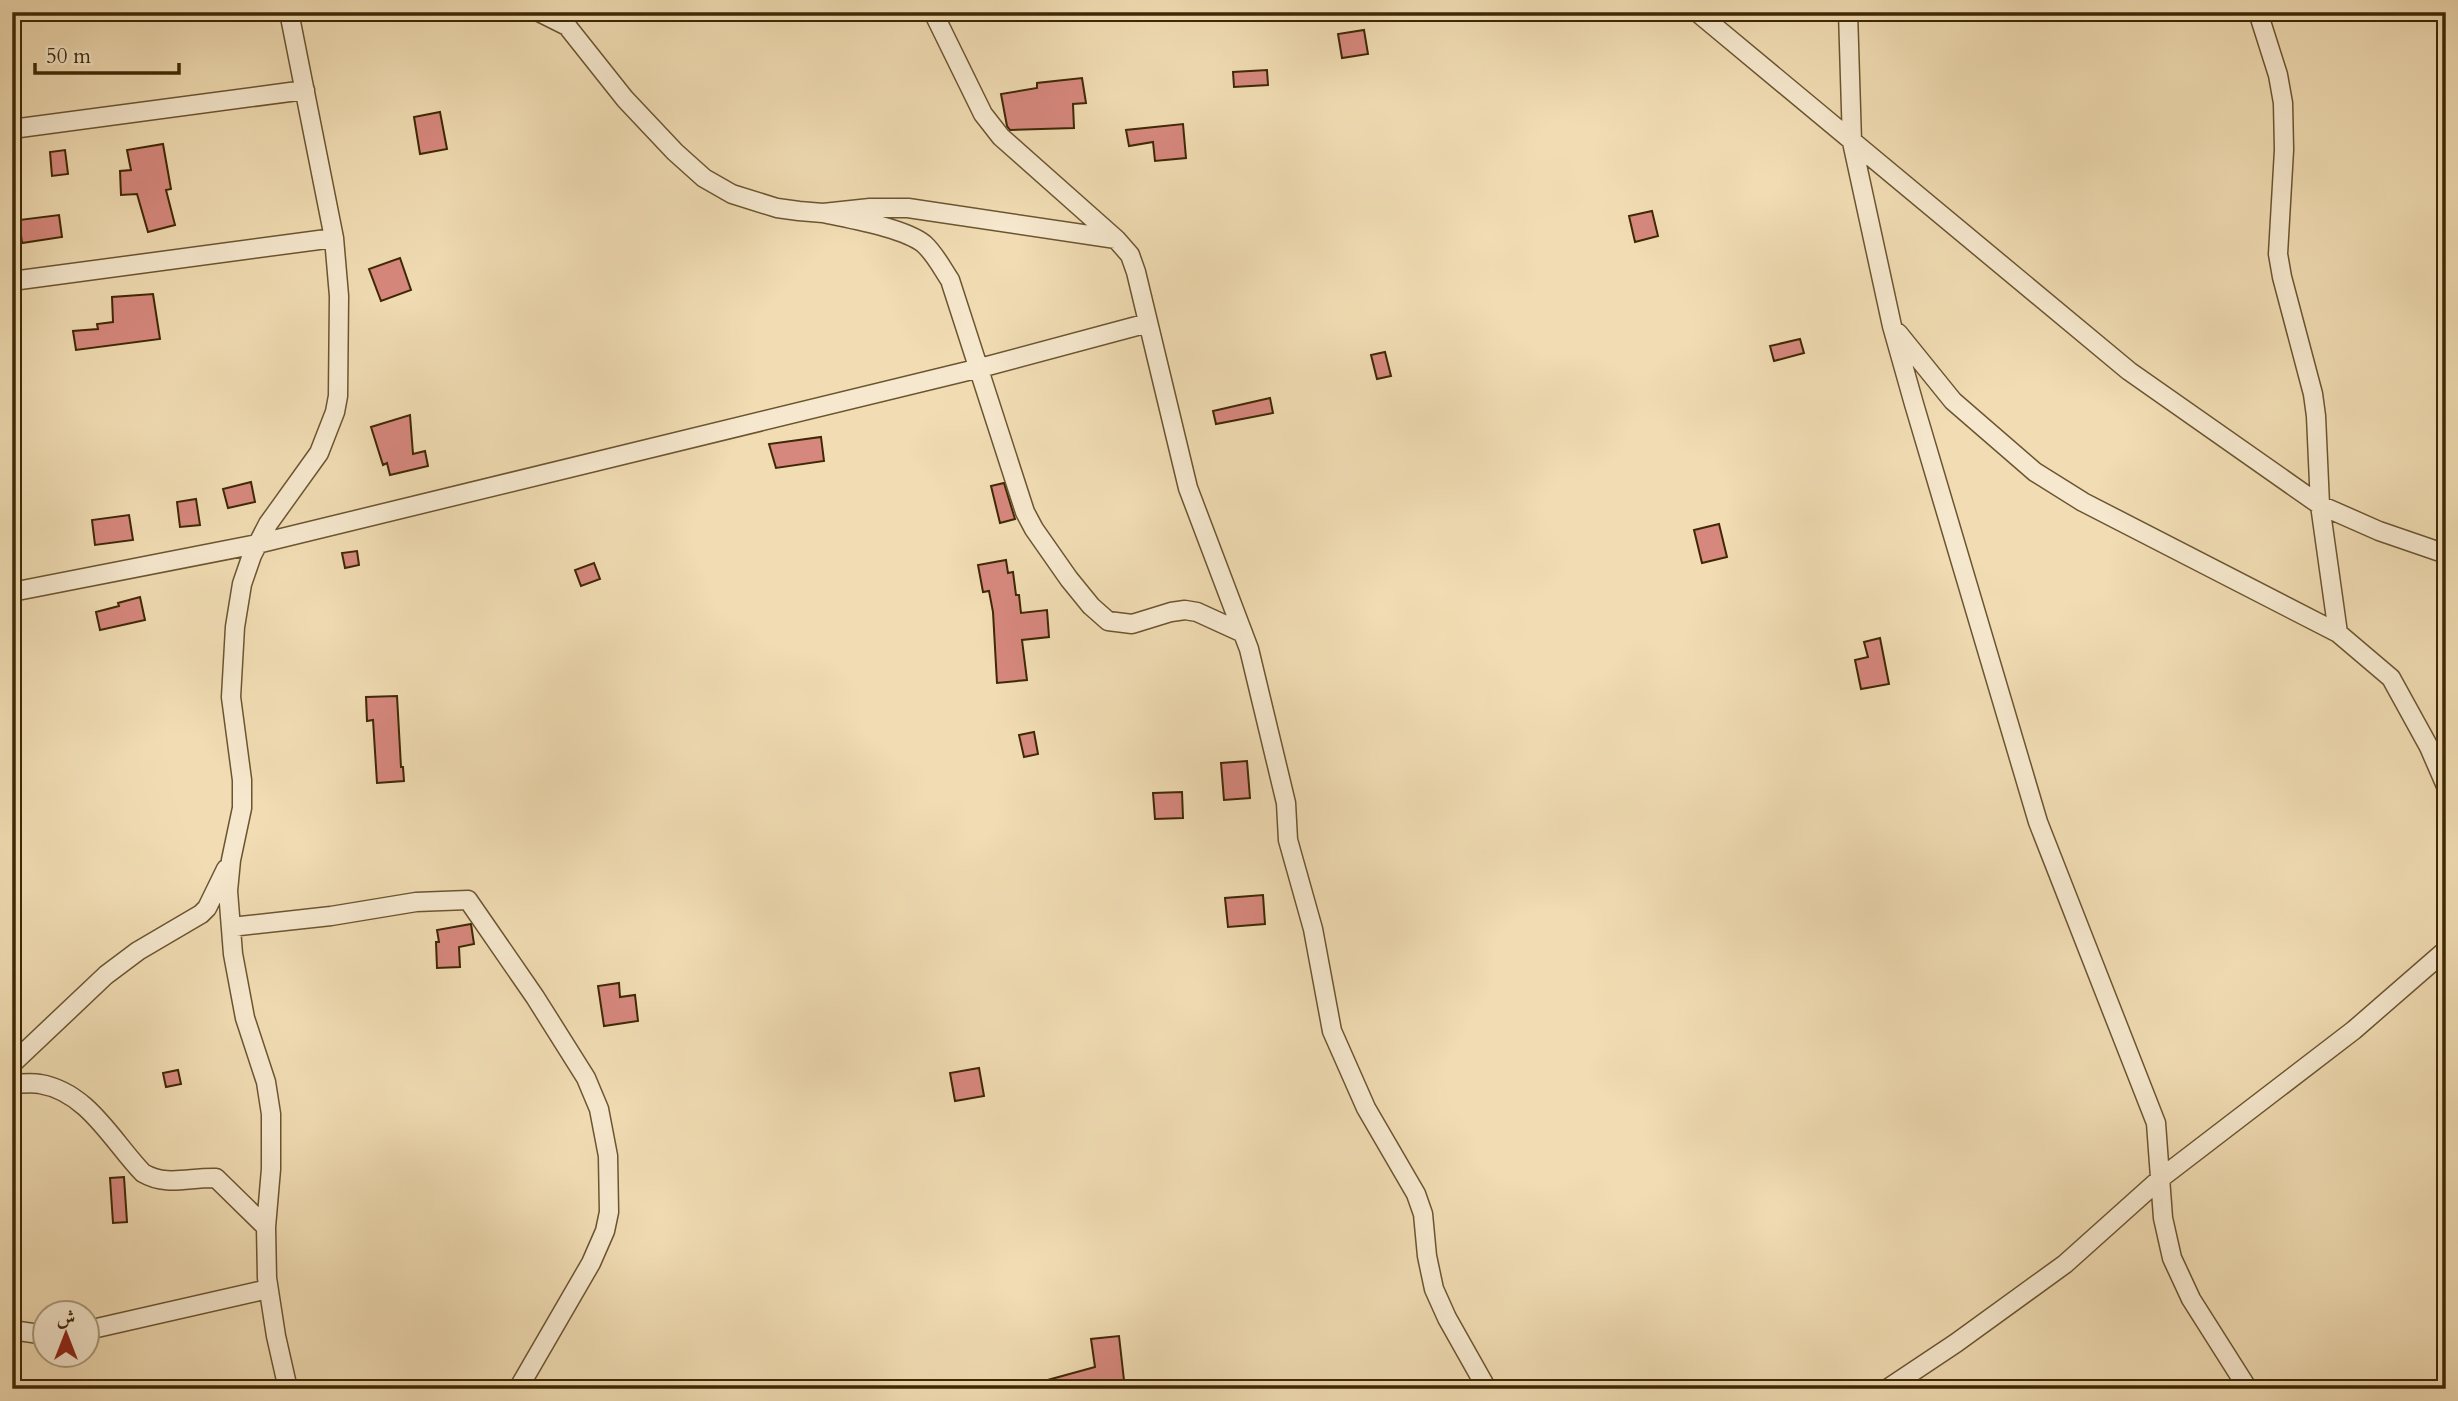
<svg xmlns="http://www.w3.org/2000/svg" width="2458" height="1401" font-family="Cardo,Amiri,serif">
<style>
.building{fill:#d7887e;stroke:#3e2805;stroke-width:2}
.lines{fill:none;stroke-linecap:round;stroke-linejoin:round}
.minor-casing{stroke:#6b5530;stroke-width:21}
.minor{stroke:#f6e8ce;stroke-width:18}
</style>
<rect width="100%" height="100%" fill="#f1dcb3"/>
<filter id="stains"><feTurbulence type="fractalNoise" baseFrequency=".00286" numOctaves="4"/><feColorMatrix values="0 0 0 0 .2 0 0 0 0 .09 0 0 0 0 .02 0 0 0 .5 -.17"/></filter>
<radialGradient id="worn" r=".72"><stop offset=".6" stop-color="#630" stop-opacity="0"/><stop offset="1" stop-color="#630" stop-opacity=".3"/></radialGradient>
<path class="building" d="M1364,30L1368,54L1342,58L1338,34Z
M1267,70L1268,85L1234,87L1233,72Z
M1082,78L1086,103L1073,104L1074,128L1010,130L1007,126L1001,94L1037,88V83Z
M440,112L447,149L420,154L414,117Z
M1183,124L1186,158L1155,161L1153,142L1129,146L1126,130Z
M163,144L171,189L166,190L175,225L148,232L137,194L121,195L120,171L131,170L127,150Z
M65,150L68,174L52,176L50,152Z
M1652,211L1658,236L1635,242L1629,216Z
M59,215L62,237L22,243L19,220Z
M400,258L411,290L381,301L369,269Z
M153,294L160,339L76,350L73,331L98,329L97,324L113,322L112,297Z
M1800,339L1804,353L1774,361L1770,346Z
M1385,352L1391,376L1377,379L1371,355Z
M1270,398L1273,413L1216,424L1213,411Z
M410,415L413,454L425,451L428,466L390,475L387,463L383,465L371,427Z
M821,437L824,461L776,468L769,444Z
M251,482L255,502L228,508L223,489Z
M1004,483L1015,519L1000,523L991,486Z
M196,499L200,525L180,527L177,502Z
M129,515L133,540L95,545L92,520Z
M1719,524L1727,557L1702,563L1694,530Z
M357,551L359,565L345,568L342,553Z
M1006,560L1008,573L1013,572L1016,595H1019L1021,613L1047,610L1049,637L1022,640L1027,680L997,683L993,612L989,591L983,592L978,565Z
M594,563L600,579L581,586L575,570Z
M140,597L145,620L100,630L96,612L119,606L118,603Z
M1880,638L1889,684L1861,689L1855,660L1868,657L1864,642Z
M397,696L401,767H403L404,781L377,783L373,720L367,721L366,697Z
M1034,732L1038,754L1024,757L1019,735Z
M1247,761L1250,798L1224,800L1221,763Z
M1182,792L1183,818L1155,819L1153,793Z
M1263,895L1265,924L1228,927L1225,898Z
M471,924L474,944L459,947L460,967L437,968L436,942H439L437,930Z
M619,983L620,997L635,995L638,1021L604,1026L598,986Z
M979,1068L984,1096L955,1101L950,1073Z
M178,1070L181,1084L166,1087L163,1073Z
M124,1177L127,1222L113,1223L110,1178Z
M1119,1336L1125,1389H1034L1033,1384L1095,1367L1091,1339Z"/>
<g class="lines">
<defs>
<path id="minor" d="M539,12L567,26L625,99L675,152L704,178L732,194L777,208L799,211L823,213L870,208H908L1116,239
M933,12L983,114L1001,137L1116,239L1130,255L1136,272L1188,488L1249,649L1286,803L1288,840L1313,929L1332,1031L1366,1108L1416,1194L1423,1214L1427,1256L1434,1289L1447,1318L1487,1389
M1697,12L2129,371L2320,505L2379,531L2446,554
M1848,12L1852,142L1892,326L1914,404L2038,822L2156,1123L2163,1218L2172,1258L2191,1299L2248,1389
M2258,12L2278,75L2283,103L2284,150L2278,254L2282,277L2313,394L2316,416L2320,505L2338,633L2391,678L2429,747L2446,786
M12,129L305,90
M823,213C850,219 904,228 924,244C935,254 942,268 950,280L1025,512L1034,529L1069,579L1091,606L1108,621L1132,624L1171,612L1185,610L1197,612L1243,633
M12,281L334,238
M1898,333L1953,401L2035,472L2083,502L2338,633
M12,592L257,544L980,368L1148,323
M231,927L331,916L416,902L468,900L535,997L586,1078L599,1109L608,1156L609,1212L605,1231L591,1263L518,1389
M12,1064L106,975L138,951L201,914L207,908L226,869
M12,1084C21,1084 31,1082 40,1084C88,1092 112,1141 143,1173C167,1187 189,1177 216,1178L266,1227
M12,1330L46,1335
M88,1330L268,1289
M288,1389L276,1336L267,1278L266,1227L271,1169V1114L266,1082L245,1018L233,954L228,891L231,860L242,808V780L231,697L235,627L242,584L252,555L268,524L319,453L335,412L338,396L339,296L334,238L289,12
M1887,1389L1956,1343L2065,1264L2161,1178L2354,1030L2446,950"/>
</defs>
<use href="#minor" class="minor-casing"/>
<use href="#minor" class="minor"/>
</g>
<rect width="2458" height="1401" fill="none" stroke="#f1dcb3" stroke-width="42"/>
<rect x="14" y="14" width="2430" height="1373" fill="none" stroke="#3e2805" stroke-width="3.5"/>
<rect x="21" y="21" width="2416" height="1359" fill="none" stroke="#3e2805" stroke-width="2"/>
<g transform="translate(66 1334)"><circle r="33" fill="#f6e8ce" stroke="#ac9b7e" stroke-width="2"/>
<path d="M0-5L12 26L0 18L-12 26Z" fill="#8f2418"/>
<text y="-10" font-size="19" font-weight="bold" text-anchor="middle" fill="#3e2805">ش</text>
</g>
<path d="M35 63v10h144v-10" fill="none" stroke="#3e2805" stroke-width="3.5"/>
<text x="46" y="63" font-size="21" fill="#3e2805" stroke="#f6e8ce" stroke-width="5" paint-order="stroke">50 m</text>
<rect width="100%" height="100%" filter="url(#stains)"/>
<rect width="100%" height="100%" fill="url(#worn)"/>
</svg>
